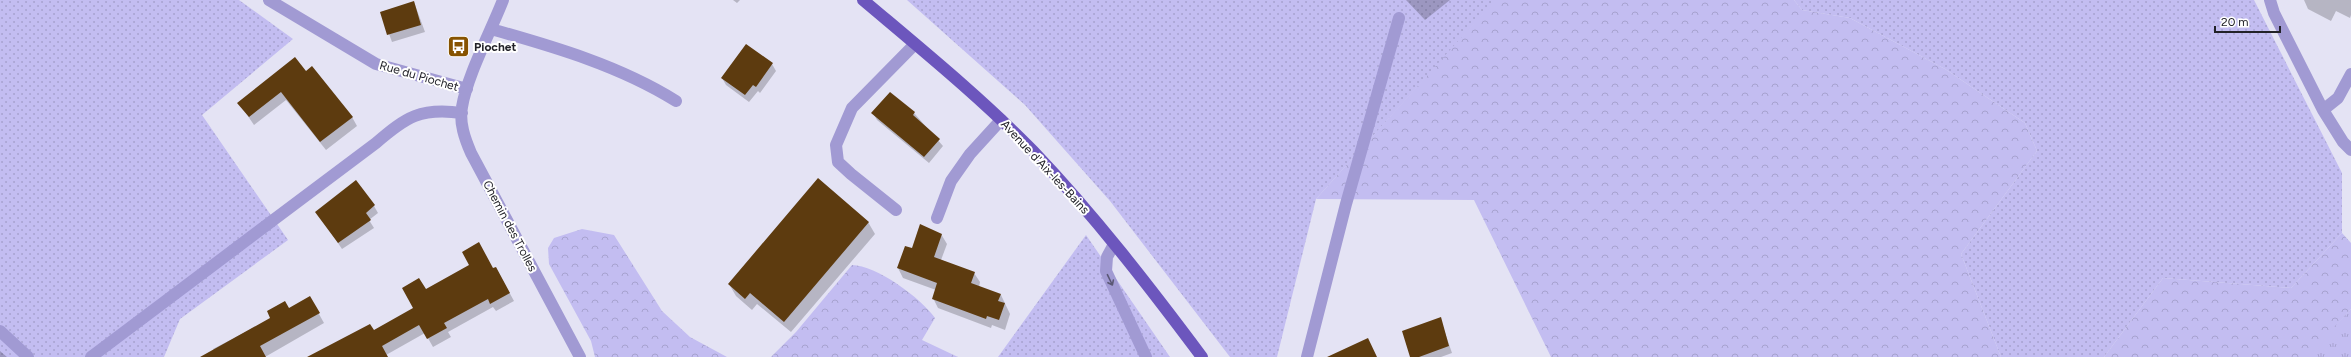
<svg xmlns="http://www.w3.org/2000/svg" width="2351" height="357" font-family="Figtree,sans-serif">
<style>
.grass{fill:url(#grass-dots)}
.forest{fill:url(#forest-crowns)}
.park{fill:url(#park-tufts)}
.shadow{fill:#0003}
.building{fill:#5d3b0f}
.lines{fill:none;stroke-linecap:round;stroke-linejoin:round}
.minor{stroke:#a19ad3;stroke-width:12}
.major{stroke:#6c56bd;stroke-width:12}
.oneway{stroke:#5b5875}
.labels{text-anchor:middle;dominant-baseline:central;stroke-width:4;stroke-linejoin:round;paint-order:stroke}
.poi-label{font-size:12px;font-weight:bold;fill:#222228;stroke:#fff;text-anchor:start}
.street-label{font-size:12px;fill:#222228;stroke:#fff}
</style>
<defs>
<pattern id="grass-dots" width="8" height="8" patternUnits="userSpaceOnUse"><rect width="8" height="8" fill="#c3bdf1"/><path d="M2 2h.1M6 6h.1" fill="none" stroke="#a7a2cf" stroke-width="1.8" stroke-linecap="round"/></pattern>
<pattern id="forest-crowns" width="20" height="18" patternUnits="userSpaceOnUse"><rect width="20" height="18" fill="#c3bdf1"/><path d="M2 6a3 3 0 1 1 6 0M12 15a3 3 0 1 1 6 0" fill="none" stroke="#a7a2cf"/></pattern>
<pattern id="park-tufts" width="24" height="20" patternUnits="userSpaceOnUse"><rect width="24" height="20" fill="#c3bdf1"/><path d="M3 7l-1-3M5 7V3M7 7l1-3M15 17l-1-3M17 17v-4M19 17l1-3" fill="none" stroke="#a7a2cf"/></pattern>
</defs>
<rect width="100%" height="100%" fill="#e4e3f4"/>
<path class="grass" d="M0,0H239L293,39L202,115L288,240L180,319L164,357H0Z
M907,0H1496L1316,199L1277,357H1230L1110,201L1025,105Z
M1794,0H2254L2342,173V233L2291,288L2163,278L2104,357H2001L1961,254L2037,151L2025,123L1945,69L1850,18L1802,10Z
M1086,235L1170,357H998Z"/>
<path class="forest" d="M1495,0H1794L1802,10L1850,18L1945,69L2025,123L2037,151L1961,254L2001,357H1551L1474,200L1316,199Z
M582,229L614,235L662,311L690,337L727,357H595L591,341L549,264L548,248L554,238Z
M2342,233L2351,243V309L2327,336L2351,357H2104L2163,278L2291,288Z
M852,265C876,265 921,298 935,318L922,340L958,357H771L796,332Z"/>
<path class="park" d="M2351,309V357H2306Z"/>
<path class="shadow" d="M733,0H740L737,3Z
M1406,0H1450L1425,20Z
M2304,0H2351V15L2350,18L2336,11L2331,21L2308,9Z
M414,2L425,32L392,42L381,12Z
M772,64L776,71L760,93L758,91L749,102L726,85L722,78Z
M305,72L352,117L357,126L326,150L286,100L254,125L239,103Z
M873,113H914L943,146L929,163L877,120Z
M374,206L378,213L369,220L374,228L342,249L321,218Z
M868,222L875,234L791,332L757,304L752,310L736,296L729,284Z
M941,234L947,244L941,260L974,273L980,282L979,287L1001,295L1010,314L1005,330L992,325L991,328L938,308L933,298L936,290L903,278L898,268L913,249Z
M496,268L514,301L496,311L493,307L448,332L451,337L433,347L425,333L386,355L388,357H312L373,331L415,308L426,291Z
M310,298L324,323L265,357H216L217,356L213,349Z
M1440,318L1452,353L1441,357H1411Z
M0,351L7,357H0Z"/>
<path class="building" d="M414,1L421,25L387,35L380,12Z
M746,44L773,63L756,87L753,85L745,95L721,78Z
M295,57L306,71L312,66L353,117L320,142L281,92L249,117L237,103Z
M890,92L915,112L913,115L940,139L924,157L871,113Z
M818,178L869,222L784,322L750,293L745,299L728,284Z
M356,180L375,205L366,213L371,220L338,243L315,212Z
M920,224L942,234L934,257L975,272L971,283L1001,294L998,301L1005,303L999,320L987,316L986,319L932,299L937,283L897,268L905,246L912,248Z
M479,242L493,268L496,267L510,293L490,304L488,299L444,323L447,328L427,339L419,325L382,346L388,357H307L370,324L374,330L413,308L402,288L419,278L426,289L469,265L462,252Z
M310,296L320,313L260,346L266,357H200L270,318L267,311L285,301L289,308Z
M1441,317L1449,346L1419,357H1410L1402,331Z
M1368,338L1377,357H1327Z"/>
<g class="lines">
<path class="minor" d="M269,0L376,64L467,89
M503,0C491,31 467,76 462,107C459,123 465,139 471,153L580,357
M2270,0L2274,13L2323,110L2343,142L2351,150
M491,29C555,47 620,66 676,101
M2323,110L2338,98L2351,74
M896,210L851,174L838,162L836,145L852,108L915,44
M937,218L951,181L970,154L1001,120
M1114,244L1107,257L1106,271L1146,357
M0,331L28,357
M91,357L376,143C406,117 421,107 462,113
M1307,357L1346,204L1399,18"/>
<path class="major" d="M863,0C921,49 980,97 1033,151C1094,215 1149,286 1202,357"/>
</g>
<defs><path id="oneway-shaft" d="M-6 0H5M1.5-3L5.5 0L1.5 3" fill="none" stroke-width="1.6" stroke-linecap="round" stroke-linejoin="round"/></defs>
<use class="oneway" href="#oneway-shaft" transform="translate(1110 280) rotate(64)"/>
<defs>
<symbol id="bus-square" viewBox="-11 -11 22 22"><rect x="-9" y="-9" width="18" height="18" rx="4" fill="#875300" stroke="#fff"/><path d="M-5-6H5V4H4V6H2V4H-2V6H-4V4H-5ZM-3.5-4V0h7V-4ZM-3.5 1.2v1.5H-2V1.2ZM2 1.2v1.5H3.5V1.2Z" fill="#fff"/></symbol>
</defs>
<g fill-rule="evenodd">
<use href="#bus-square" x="446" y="34" width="25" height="25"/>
</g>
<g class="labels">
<g class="poi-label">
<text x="474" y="47">Piochet</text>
</g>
<g class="street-label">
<text transform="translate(419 76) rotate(16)">Rue du Piochet</text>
<text transform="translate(1045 167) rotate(47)">Avenue d'Aix-les-Bains</text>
<text transform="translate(510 226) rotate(62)">Chemin des Trolles</text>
</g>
</g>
<path d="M2215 26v6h65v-6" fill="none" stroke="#222228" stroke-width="2"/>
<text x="2221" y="26" font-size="12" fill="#222228" stroke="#ffffff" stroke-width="3" paint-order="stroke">20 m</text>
</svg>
